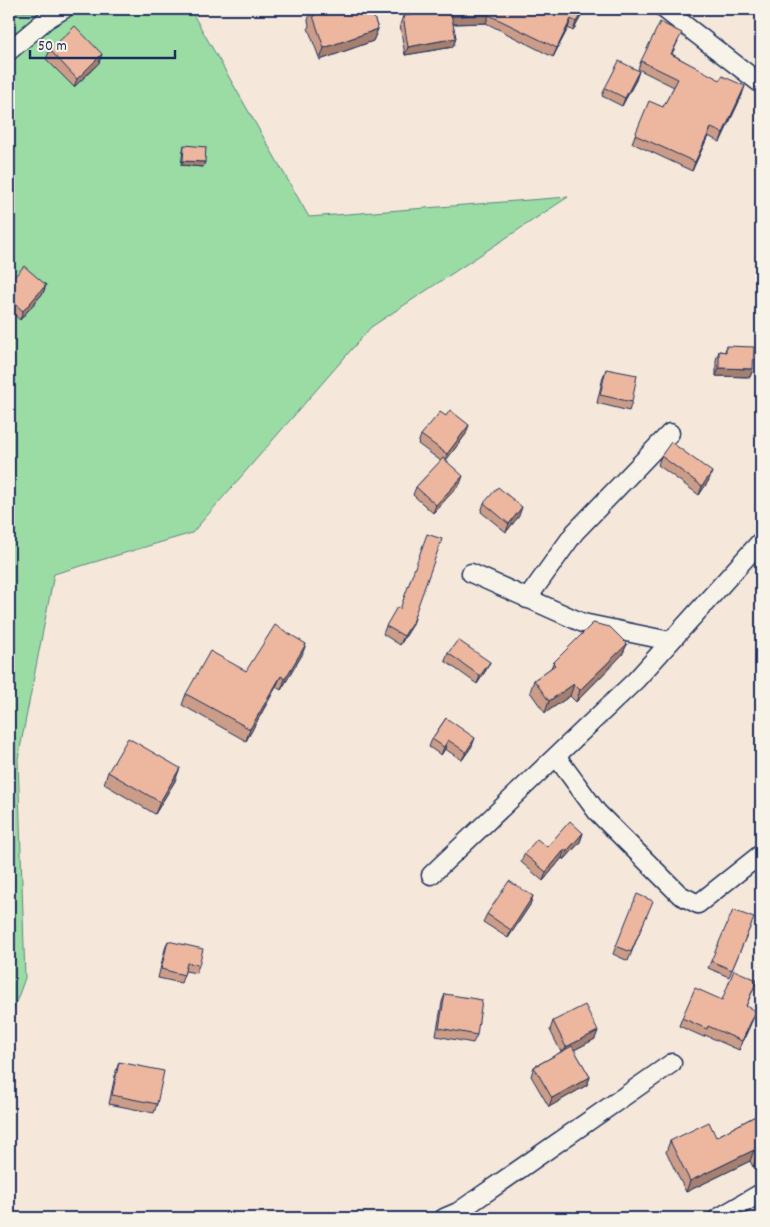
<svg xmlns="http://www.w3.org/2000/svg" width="770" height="1227" font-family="Dekko,sans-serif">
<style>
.green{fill:#9bdca5;stroke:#5b8682}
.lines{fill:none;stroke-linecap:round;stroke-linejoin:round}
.minor-casing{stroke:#1b2f5e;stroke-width:21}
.minor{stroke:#f7f3e8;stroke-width:18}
.wall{fill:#cb9d88;stroke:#1b2f5e}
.shaded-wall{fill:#a5806f;stroke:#1b2f5e}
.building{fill:#ecb79e;stroke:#1b2f5e}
</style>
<rect width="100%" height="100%" fill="#f5e7d9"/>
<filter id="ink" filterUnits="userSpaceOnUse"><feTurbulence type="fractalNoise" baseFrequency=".02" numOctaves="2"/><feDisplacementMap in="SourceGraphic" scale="10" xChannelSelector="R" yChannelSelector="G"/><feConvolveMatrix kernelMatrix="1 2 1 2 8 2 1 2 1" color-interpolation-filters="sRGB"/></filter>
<g filter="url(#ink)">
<path class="green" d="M117,9H190L309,217L568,197L371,327L192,533L54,574L18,759L25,978L9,1022V13L114,10Z"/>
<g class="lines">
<defs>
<path id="minor" d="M664,9L761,84
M9,51L47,19L64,9
M471,573L583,623L670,641
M527,599L575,532L670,433
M556,756L597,812L680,895L698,904L761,854
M431,875L636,680L761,541
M444,1218L458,1212L672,1063
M718,1218L761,1193"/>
</defs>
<use href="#minor" class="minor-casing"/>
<use href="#minor" class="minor"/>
</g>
<path class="wall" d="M312,9H371L378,29L373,41L320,60L308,28L309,25L308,20Z
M448,9H585L573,31L568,28L553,57L486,23L453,24L456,38L453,47L405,55L400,25L403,16L448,10Z
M678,41L672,54L742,95L720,142L708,136L692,171L632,143L635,135L663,107L674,87L638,69L641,61Z
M50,50L99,63L74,87L46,59Z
M639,71L636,80L622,106L602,96L605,88Z
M184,145L205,162L203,167L181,165L183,150Z
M9,283L46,285L43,293L20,320L9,310Z
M726,346L753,369L750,377L716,376V360L719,351L725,352Z
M606,369L632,402L629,411L597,403L603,377Z
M466,434L446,460L460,484L433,513L413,495L416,487L441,461L418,444L421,435Z
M661,456L709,480L699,495L658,465Z
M484,503L519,516L506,532L481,512Z
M414,617L415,618L412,626L400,645L383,634L386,626Z
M627,644L622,655L576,702L570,696L545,713L530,692L534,680L551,668L553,663Z
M448,653L490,662L486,670L477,684L445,661Z
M302,655L281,690L276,687L246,741L182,705L186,694L246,671Z
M446,718L472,746L462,760L445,749L441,755L429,747L432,739Z
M108,772L175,781L155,814L104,784Z
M583,833L580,842L564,860L562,858L543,881L521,862L524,854L547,847Z
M530,905L508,938L483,922L487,914Z
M649,909L628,961L613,954L616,946Z
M751,925L729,977L708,968L711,961Z
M168,941L199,965L196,973L185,971L181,983L158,978L165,949Z
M754,988L746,1006L756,1011L739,1050L705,1035L704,1037L679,1026L682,1018L722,1000Z
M445,994L477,1035L473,1043L436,1036L442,1002Z
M553,1021L595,1039L574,1050L590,1077L587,1085L549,1107L531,1076L534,1067L561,1052L550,1030Z
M119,1062L157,1104L154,1113L109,1104L116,1071Z
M761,1113V1163L753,1167L750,1161L686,1192L666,1152L670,1141L716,1137Z"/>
<path class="shaded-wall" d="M584,9H585L573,31L576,22Z
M489,15L486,23L448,24L452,16Z
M571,19L568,28L553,57L557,48Z
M378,29L373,41L320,60L324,48Z
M456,38L453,47L405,55L408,47Z
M102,54L99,63L74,87L77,79Z
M639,71L636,80L622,106L625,98Z
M745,86L742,95L720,142L723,133Z
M711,128L708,136L692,171L695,162Z
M183,161L205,162L203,167L181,165Z
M46,285L43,293L20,320L23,311Z
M719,368L753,369L750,377L716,376Z
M469,425L466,434L444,463L447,454Z
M712,472L709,480L699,495L702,486Z
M463,476L460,484L433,513L436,505Z
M522,507L519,516L506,532L509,524Z
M415,618L412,626L400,645L404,636Z
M306,644L302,655L281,690L285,679Z
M627,644L622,655L576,702L580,690Z
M490,662L486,670L477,684L480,676Z
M281,676L276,687L246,741L250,729Z
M574,684L570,696L545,713L549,701Z
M475,738L472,746L462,760L466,752Z
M448,740L445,749L441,755L444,747Z
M180,768L175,781L155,814L160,802Z
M583,833L580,842L564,860L567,851Z
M565,849L562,858L543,881L546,872Z
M533,896L530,905L508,938L511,930Z
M756,1011L753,1019L739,1050L742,1041Z
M598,1031L595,1039L563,1056L566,1047Z
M590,1077L587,1085L549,1107L552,1098Z
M754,1150L750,1161L686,1192L690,1181Z
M761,1154V1163L753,1167L757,1156Z"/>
<path class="building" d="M313,9H371L378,29L324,48L313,16L315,15Z
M450,9L456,38L408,47L403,16Z
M451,9H584L576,22L571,19L557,48L489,15L452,16Z
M660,22L682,33L671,54L720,80L722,76L745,86L723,133L711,128L695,162L635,135L649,101L663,107L678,79L641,61Z
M75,26L102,54L77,79L50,50Z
M619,61L639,71L625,98L605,88Z
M184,145L206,147L205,162L183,161Z
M24,266L46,285L23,311L9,299V283Z
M726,346L754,347L753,369L719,368V351L726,352Z
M606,369L637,375L632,402L600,395Z
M450,410L469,425L447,454L421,435L440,412L446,416Z
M671,442L712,472L702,486L661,456Z
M443,458L463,476L436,505L416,487Z
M498,487L522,507L509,524L484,503Z
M427,534L442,539L414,617L415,618L404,636L386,626L397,607L400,609Z
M593,623L610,627L627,644L580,690L574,684L549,701L534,680L555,665L553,663Z
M275,625L306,644L285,679L281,676L250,729L186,694L210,651L246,671Z
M458,640L490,662L480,676L448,653Z
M446,718L475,738L466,752L448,740L444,747L432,739Z
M128,738L180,768L160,802L108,772Z
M570,821L583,833L567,851L565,849L546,872L524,854L537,839L547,847Z
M509,881L533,896L511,930L487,914Z
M637,894L653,901L631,952L616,946Z
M733,910L754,918L732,970L711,961Z
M168,941L203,949L199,965L187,963L184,975L161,969Z
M734,970L757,980L746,1006L756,1011L742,1041L708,1026L707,1029L682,1018L695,988L722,1000Z
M445,994L482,1000L477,1035L439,1028Z
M585,1005L598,1031L566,1047L553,1021Z
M572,1046L590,1077L552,1098L534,1067Z
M119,1062L164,1071L157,1104L112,1095Z
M761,1113V1154L757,1156L754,1150L690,1181L670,1141L709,1122L716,1137Z"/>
</g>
<rect width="770" height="1227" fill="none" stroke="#f7f3e8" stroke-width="30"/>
<rect x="15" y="15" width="740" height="1197" fill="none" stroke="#1b2f5e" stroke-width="2" filter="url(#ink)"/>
<path d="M30 50v8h145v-8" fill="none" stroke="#1b2f5e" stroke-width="2.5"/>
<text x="38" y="50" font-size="15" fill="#1b2f5e" stroke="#f7f3e8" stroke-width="4" paint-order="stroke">50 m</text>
</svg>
